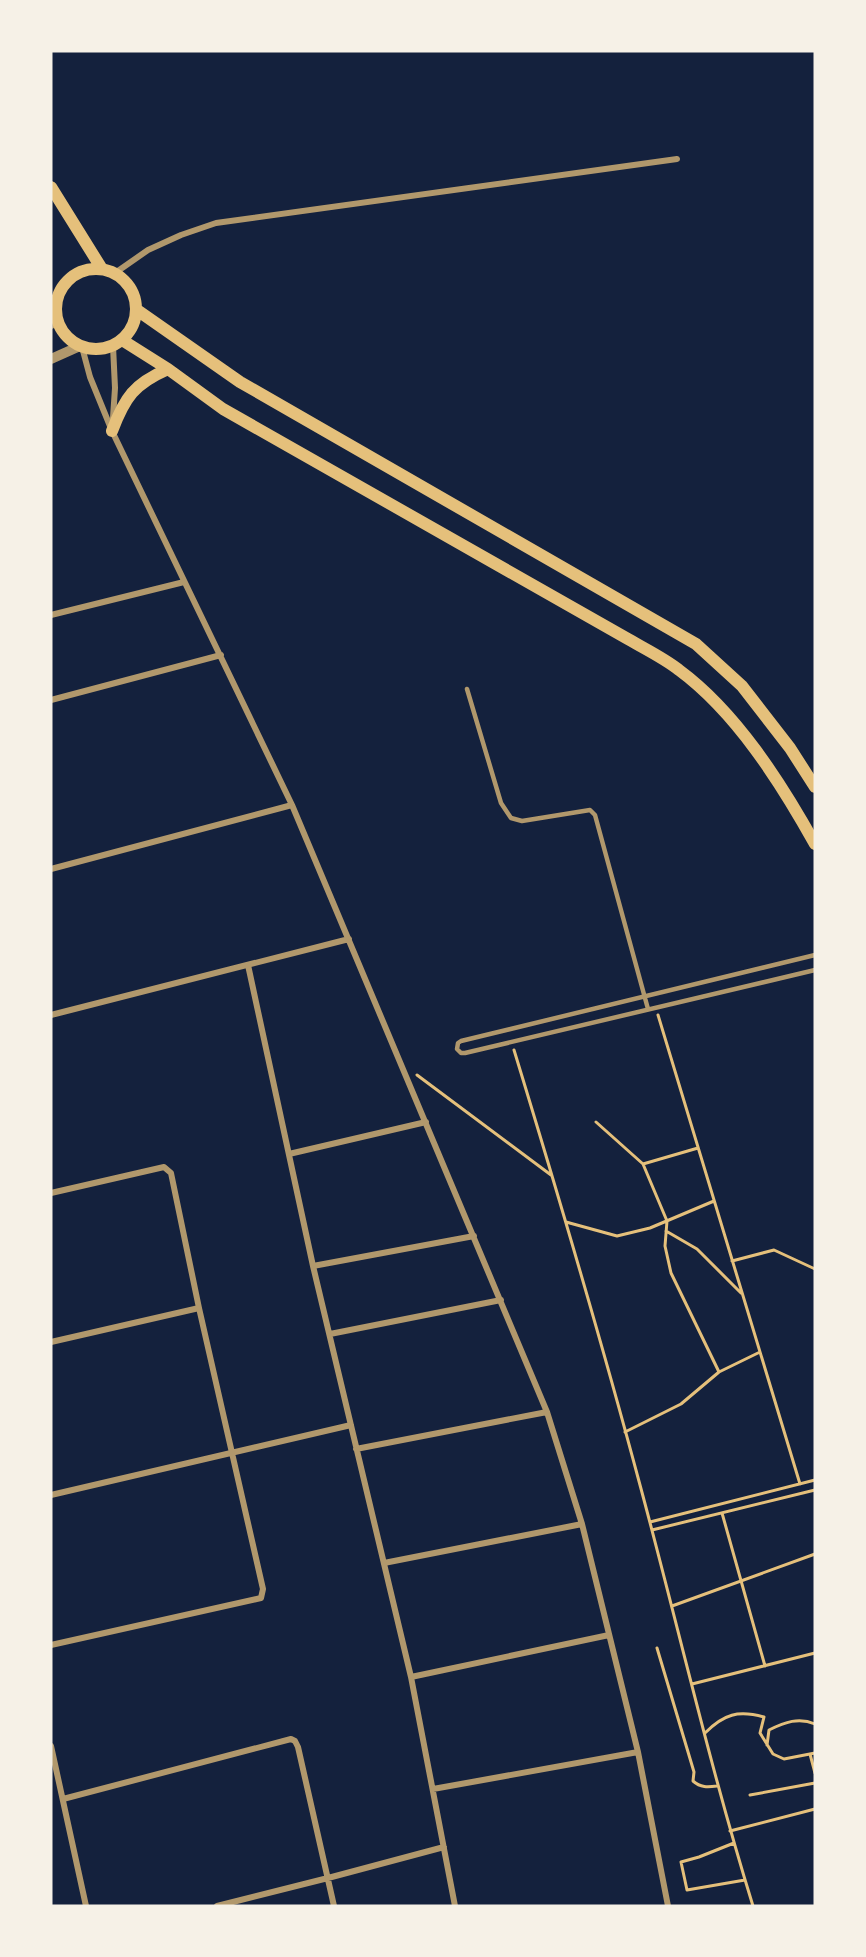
<svg xmlns="http://www.w3.org/2000/svg" width="866" height="1957" font-family="'Asap Condensed',sans-serif">
<style>
.lines{fill:none;stroke-linecap:round;stroke-linejoin:round}
.path{stroke:#e5c07b;stroke-width:3}
.service{stroke:#b1986c;stroke-width:4.5}
.minor{stroke:#b1986c;stroke-width:6}
.tertiary{stroke:#b1986c;stroke-width:10}
.secondary{stroke:#e5c07b;stroke-width:12}
</style>
<rect width="100%" height="100%" fill="#14213d"/>
<g class="lines">
<path class="path" d="M658,1015L800,1484
M514,1050C558,1194 601,1339 640,1485C678,1626 710,1767 753,1906
M417,1075L551,1175
M596,1122L643,1164L667,1221L665,1246L671,1273L719,1372
M643,1164L698,1148
M566,1222L617,1236L650,1228L714,1201
M666,1231L697,1249L741,1293
M732,1261L774,1250L815,1269
M625,1432L681,1404L719,1372L760,1352
M722,1513L765,1666
M650,1522L815,1480
M652,1530L815,1490
M672,1606L815,1554
M657,1648L694,1772L693,1781C701,1788 708,1787 718,1786
M692,1684L815,1653
M705,1733C724,1714 738,1710 764,1717L760,1733L773,1754L784,1759L815,1753
M767,1745L769,1730C785,1722 799,1717 815,1724
M810,1754L815,1773
M750,1795L815,1783
M730,1831L815,1809
M734,1843L699,1857L681,1862L687,1890L745,1880"/>
<path class="service" d="M467,689L501,803L511,818L522,821L590,810L595,815L648,1009
M815,955L461,1041L458,1043L457,1049L461,1053H465L815,970"/>
<path class="minor" d="M115,273L148,250L181,235L216,223L677,159
M82,347L90,377L112,431L292,805L547,1412L582,1524L638,1752L668,1906
M113,418L115,388L113,346
M51,615L184,582
M51,700L221,655
M51,869L292,805
M248,965L313,1266L411,1677L455,1906
M51,1015L349,939
M289,1154L426,1122
M51,1193L164,1167L171,1173L199,1308L263,1589L261,1598L51,1645
M313,1266L474,1236
M330,1334L501,1300
M51,1342L199,1308
M356,1449L547,1412
M51,1495L351,1425
M384,1563L582,1524
M411,1677L609,1635
M51,1746L86,1906
M433,1789L638,1752
M63,1799L291,1739L295,1741L298,1747L334,1906
M217,1906L328,1878L444,1847"/>
<path class="tertiary" d="M51,324L56,315
M51,359L80,346"/>
<path class="secondary" d="M51,187L102,269
M56 309a40 40 0 1 1 80 0a40 40 0 1 1-80 0Z
M137,310L240,382L696,644L742,686L790,748L815,787
M122,340L168,369L223,409L628,639C645,649 664,658 679,670C736,712 781,783 815,844
M112,431C125,397 134,384 168,369"/>
</g>
<rect width="866" height="1957" fill="none" stroke="#f6f1e7" stroke-width="105"/>
</svg>
